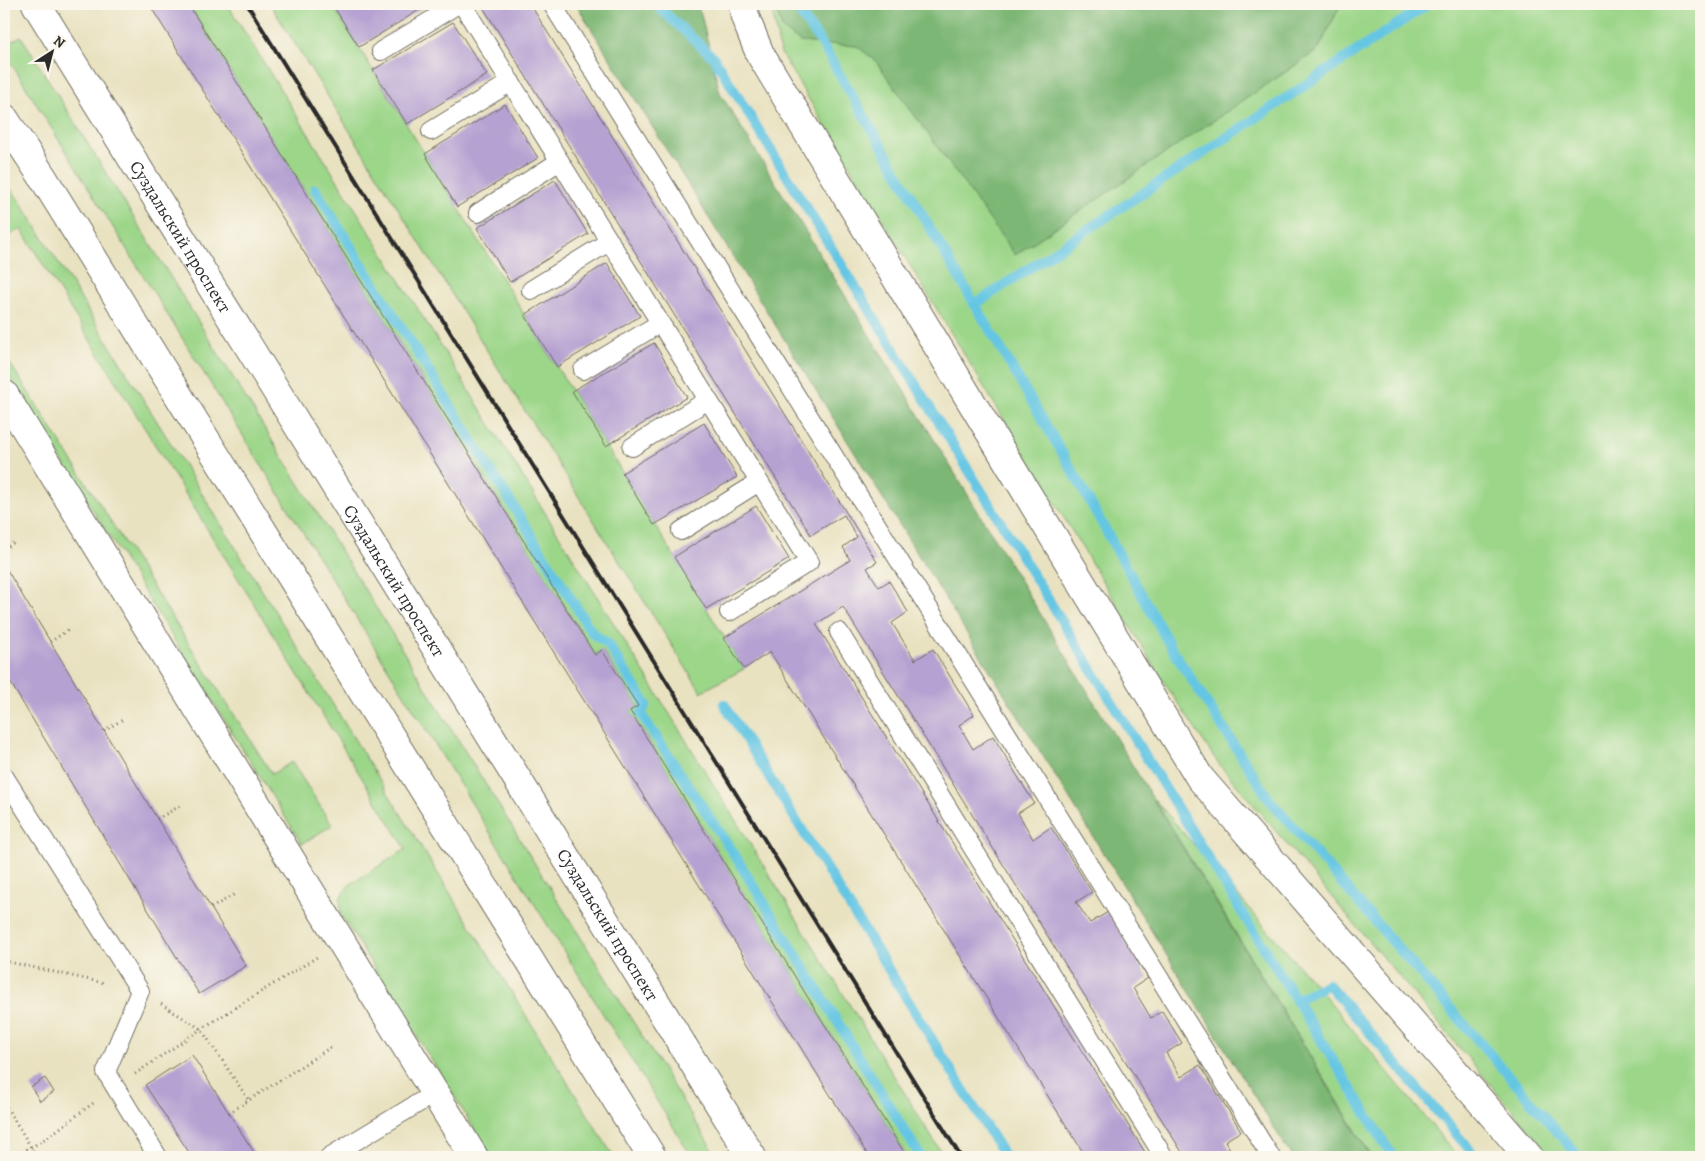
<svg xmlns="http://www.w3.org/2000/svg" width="1705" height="1161" font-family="Alegreya,serif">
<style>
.green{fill:#9cd689;stroke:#64805a}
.forest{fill:#7db775;stroke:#547150}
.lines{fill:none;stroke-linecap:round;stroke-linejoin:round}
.stream{stroke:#65c6e3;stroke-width:10}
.building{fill:#b6a2d2}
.service-casing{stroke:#6e6b60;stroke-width:20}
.minor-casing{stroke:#6e6b60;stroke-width:30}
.secondary-casing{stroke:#6e6b60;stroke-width:30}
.path{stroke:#6e6b60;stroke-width:3;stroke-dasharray:1 4;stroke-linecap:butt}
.service{stroke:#fff;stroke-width:18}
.minor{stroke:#fff;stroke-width:28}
.secondary{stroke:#fff;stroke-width:28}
.rail{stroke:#2b2b2b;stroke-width:4}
.labels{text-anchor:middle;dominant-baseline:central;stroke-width:4;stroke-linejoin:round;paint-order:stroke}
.street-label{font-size:18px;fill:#2b2b2b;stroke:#fbf7ec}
</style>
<rect width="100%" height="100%" fill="#fbf7ec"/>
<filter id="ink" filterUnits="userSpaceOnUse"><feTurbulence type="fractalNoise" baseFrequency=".02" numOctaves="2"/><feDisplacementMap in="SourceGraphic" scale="10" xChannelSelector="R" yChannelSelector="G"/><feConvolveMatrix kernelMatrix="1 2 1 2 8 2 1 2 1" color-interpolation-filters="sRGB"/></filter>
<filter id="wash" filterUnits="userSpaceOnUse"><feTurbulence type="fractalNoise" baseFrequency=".0096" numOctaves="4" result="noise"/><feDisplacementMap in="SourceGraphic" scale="20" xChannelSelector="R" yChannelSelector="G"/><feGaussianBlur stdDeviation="1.12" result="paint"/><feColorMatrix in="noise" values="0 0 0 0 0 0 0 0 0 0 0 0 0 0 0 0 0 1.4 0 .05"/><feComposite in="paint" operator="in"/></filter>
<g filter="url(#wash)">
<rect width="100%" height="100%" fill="#e9e2c1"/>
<path class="green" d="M188,4H227L513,461L944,1157H907L630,711L638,706L602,650L595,655Z
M270,4H332L744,669L701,692Z
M771,4H774L782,28L800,42L857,46L875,60L1015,254L1318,50L1341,4H1701V1157H1552L1218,763L1167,687L780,52Z
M21,36L717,1157H692L4,52V46Z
M4,180L22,204L614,1157H492L341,915L340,898L349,885L406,849L21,229L4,238Z
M4,354L272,774L292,762L332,825L302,844L4,368Z
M1154,799L1325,996L1458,1157H1372Z"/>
<path class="forest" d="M576,4H695L701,14L720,93L943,454L1371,1157H1292Z
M774,4H1341L1318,50L1015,255L875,60L857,46L800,42L782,28Z"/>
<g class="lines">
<path class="stream" d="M655,4L714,58L1393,1157
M793,4L820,41L1071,468L1172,649L1269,799L1579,1157
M315,189L593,634L607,643L646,704L641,714L737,859L921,1157
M974,305L1428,4
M724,704L1005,1157
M1296,1000L1328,984L1476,1157"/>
</g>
<g id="blocks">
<path class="building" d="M149,4H188L595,655L602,650L638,706L630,711L907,1157H869Z
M332,4H429L359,47Z
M481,4H530L877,562L867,568L879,587L889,581L908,612L892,623L915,660L933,649L974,715L959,725L973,749L993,736L1034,803L1018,813L1033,839L1051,827L1092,892L1076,902L1090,923L1108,912L1148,978L1133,988L1151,1018L1162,1011L1182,1043L1166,1053L1181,1077L1200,1065L1241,1131L1225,1141L1235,1157H1185L843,607L816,624L1148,1157H1086L770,652L744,669L724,638L850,560L843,547L857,537L844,515L811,535Z
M453,22L487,75L407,124L373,70Z
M505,104L538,158L457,207L425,154Z
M555,180L588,234L510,282L477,228Z
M607,263L640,316L557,367L525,315Z
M654,343L687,397L606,446L572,391Z
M704,423L737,477L654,525L622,473Z
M756,506L789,559L706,609L674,557Z
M4,565L246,966L199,994L4,672Z
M192,1055L229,1113L257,1157H192L145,1085Z
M45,1078L54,1092L40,1101L31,1087Z"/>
</g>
</g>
<g filter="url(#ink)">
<use href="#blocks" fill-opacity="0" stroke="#6e6b60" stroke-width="1"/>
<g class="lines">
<defs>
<path id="service" d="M462,4L809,562L729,612
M552,4L1271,1157
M381,51L458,4
M431,131L511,82
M478,213L560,161
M531,290L610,241
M583,370L660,323
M632,447L708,400
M681,531L759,482
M839,632L1164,1157
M4,776L140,991L106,1072L158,1157
M329,1157L435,1093"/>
<path id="minor" d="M743,4L745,17L760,54L1200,778L1529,1157
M4,394L474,1157"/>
<g id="secondary">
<path id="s1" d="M36,4L752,1157"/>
<path d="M4,118L42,176L652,1157"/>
</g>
</defs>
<use href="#service" class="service-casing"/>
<use href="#minor" class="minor-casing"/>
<use href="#secondary" class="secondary-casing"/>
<path class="path" d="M4,549L16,541
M50,642L70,629
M104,731L125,718
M157,819L180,806
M211,908L235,894
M4,961L104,983
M161,1004L201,1029L248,1099
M135,1074L201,1029L317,957
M4,1103L37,1157
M229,1113L331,1047
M8,1157C33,1152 72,1118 95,1102"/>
<use href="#service" class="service"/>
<use href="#minor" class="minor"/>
<use href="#secondary" class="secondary"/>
<path class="rail" d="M247,4L961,1157"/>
</g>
</g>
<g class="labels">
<g class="street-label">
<text stroke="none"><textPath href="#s1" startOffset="274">Суздальский проспект</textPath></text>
<text stroke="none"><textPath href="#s1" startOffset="679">Суздальский проспект</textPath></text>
<text stroke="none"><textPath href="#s1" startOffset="1084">Суздальский проспект</textPath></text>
</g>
</g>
<rect width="1705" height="1161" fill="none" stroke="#fbf7ec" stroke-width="20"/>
<g transform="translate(52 52) rotate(36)" stroke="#fbf7ec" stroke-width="4" paint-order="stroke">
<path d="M0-4L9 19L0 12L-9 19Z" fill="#2b2b2b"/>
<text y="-8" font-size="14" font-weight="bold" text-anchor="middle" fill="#2b2b2b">N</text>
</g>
</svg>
